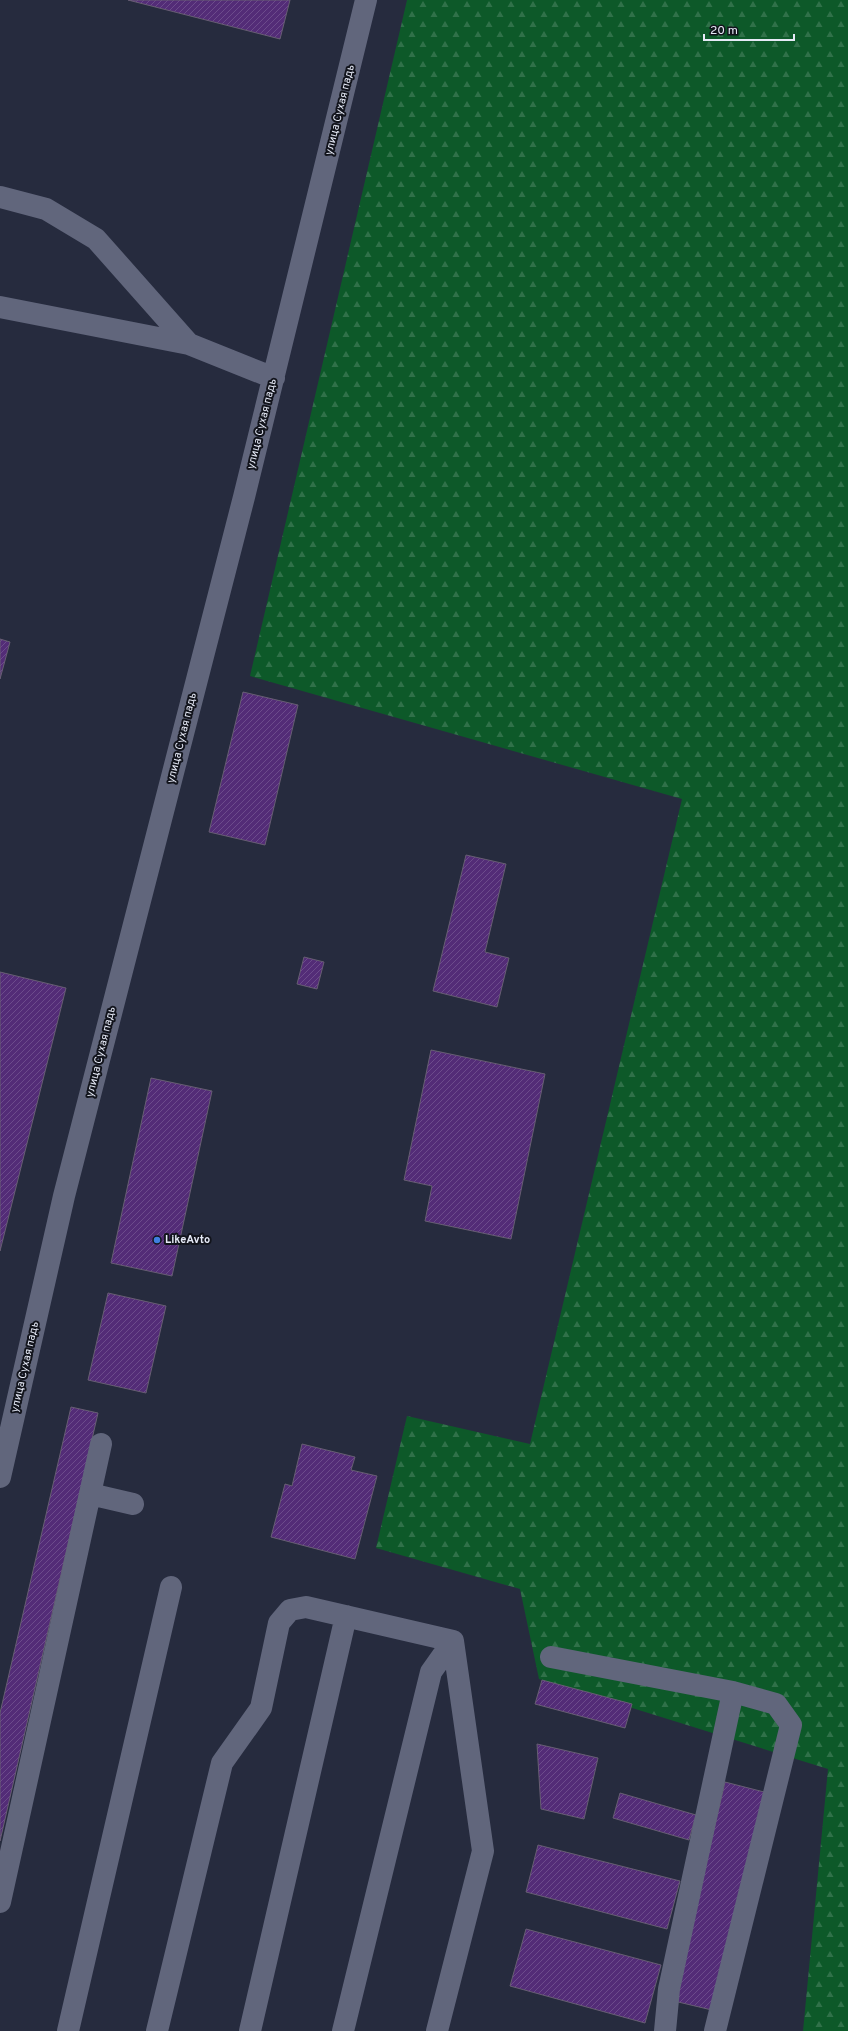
<svg xmlns="http://www.w3.org/2000/svg" width="848" height="2031" font-family="Overpass,sans-serif">
<style>
.forest{fill:url(#forest-firs)}
.building{fill:url(#building-hatch);stroke:#675e73}
.lines{fill:none;stroke-linecap:round;stroke-linejoin:round}
.minor{stroke:#61667c;stroke-width:22}
.shop-dot{fill:#3f7fe0;stroke:#12141c;stroke-width:1.5}
.labels{text-anchor:middle;dominant-baseline:central;stroke-width:4;stroke-linejoin:round;paint-order:stroke}
.street-label{font-size:11px;fill:#e6eaf7;stroke:#12141c}
.poi-label{font-size:11px;font-weight:bold;fill:#e6eaf7;stroke:#12141c;text-anchor:start}
</style>
<defs>
<pattern id="forest-firs" width="22" height="20" patternUnits="userSpaceOnUse"><rect width="22" height="20" fill="#0d5929"/><path d="M5 1l3.5 6h-7zM16 11l3.5 6h-7z" fill="#307149"/></pattern>
<pattern id="building-hatch" width="6" height="6" patternUnits="userSpaceOnUse"><rect width="6" height="6" fill="#532c77"/><path d="M-1 1l2-2M0 6l6-6M5 7l2-2" fill="none" stroke="#6c4b8b"/></pattern>
</defs>
<rect width="100%" height="100%" fill="#262b3e"/>
<path class="forest" d="M407,0H848V2031H803L828,1769L539,1679L520,1589L376,1548L407,1416L530,1444L682,799L250,676Z"/>
<path class="building" d="M128,0H290L280,39Z
M0,639L10,642L0,679Z
M243,692L298,705L265,845L209,832Z
M466,855L506,864L485,952L509,958L497,1007L433,991Z
M304,957L324,962L317,989L297,984Z
M0,972L66,988L0,1251Z
M431,1050L545,1074L511,1239L425,1221L432,1186L404,1180Z
M151,1078L212,1091L172,1276L111,1263Z
M108,1293L166,1306L146,1393L88,1380Z
M71,1407L98,1413L0,1841V1713Z
M302,1444L355,1457L351,1470L377,1476L355,1559L271,1537L285,1484L292,1486Z
M542,1680L632,1704L625,1728L535,1704Z
M537,1744L598,1758L584,1819L541,1809Z
M725,1782L768,1793L716,2011L674,2001Z
M620,1793L696,1815L689,1840L613,1818Z
M538,1845L680,1881L667,1929L526,1892Z
M526,1929L661,1965L645,2023L510,1986Z"/>
<g class="lines">
<path class="minor" d="M0,197L46,209L96,239L189,344
M0,307L189,344L274,378
M0,1477L64,1196L244,497L366,0
M90,1494L133,1504
M551,1657L733,1692L776,1704L791,1725L715,2031
M0,1902L101,1444
M68,2031L171,1587
M157,2031L222,1763L261,1708L279,1623L290,1610L306,1607L453,1641L483,1851L437,2031
M250,2031L346,1616
M343,2031L431,1672L453,1641
M665,2031L669,1989L733,1692"/>
</g>
<circle class="shop-dot" cx="157" cy="1240" r="4"/>
<g class="labels">
<g class="street-label">
<text transform="translate(340 110) rotate(-76)">улица Сухая падь</text>
<text transform="translate(262 424) rotate(-76)">улица Сухая падь</text>
<text transform="translate(182 738) rotate(-76)">улица Сухая падь</text>
<text transform="translate(101 1052) rotate(-76)">улица Сухая падь</text>
<text transform="translate(25 1367) rotate(-77)">улица Сухая падь</text>
</g>
<g class="poi-label">
<text x="165" y="1240">LikeAvto</text>
</g>
</g>
<path d="M704 34v6h90v-6" fill="none" stroke="#e6eaf7" stroke-width="2"/>
<text x="710" y="34" font-size="12" fill="#e6eaf7" stroke="#12141c" stroke-width="3" paint-order="stroke">20 m</text>
</svg>
